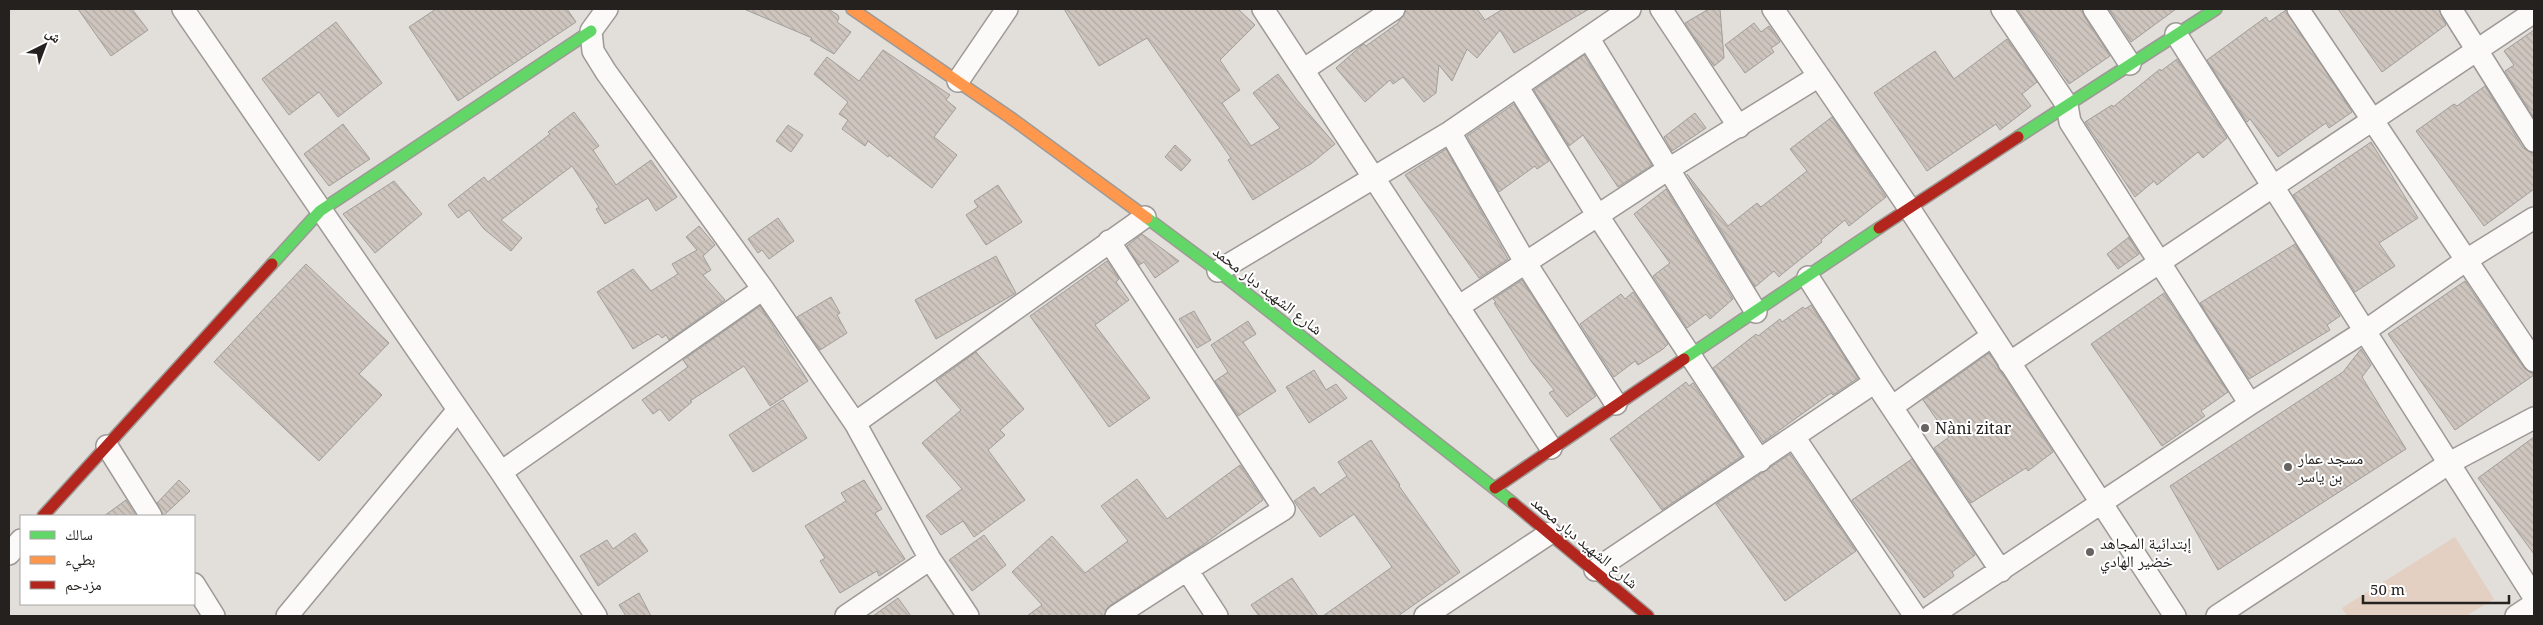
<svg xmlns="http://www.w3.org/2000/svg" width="2543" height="625" font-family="'Noto Serif','Noto Naskh Arabic',serif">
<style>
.grass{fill:#e3d0c2}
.building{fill:url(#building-back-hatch);stroke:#a19e9b}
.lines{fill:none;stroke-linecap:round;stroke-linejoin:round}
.street-casing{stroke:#9d9996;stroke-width:24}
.fast-casing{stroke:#9d9996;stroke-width:14}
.slow-casing{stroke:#9d9996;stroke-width:14}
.jam-casing{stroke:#9d9996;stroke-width:14}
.street{stroke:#fbfaf9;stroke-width:21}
.fast{stroke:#63d668;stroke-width:11}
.slow{stroke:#ff974d;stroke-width:11}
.jam{stroke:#b3261e;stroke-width:11}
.poi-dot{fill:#666360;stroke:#fff;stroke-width:2}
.labels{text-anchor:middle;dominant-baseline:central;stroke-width:4;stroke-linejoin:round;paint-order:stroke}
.street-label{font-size:16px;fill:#24211f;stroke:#fff}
.poi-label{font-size:16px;fill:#24211f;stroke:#fff;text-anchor:start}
</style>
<defs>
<pattern id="building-back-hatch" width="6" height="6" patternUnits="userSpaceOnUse" patternTransform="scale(1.25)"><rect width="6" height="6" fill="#cec5be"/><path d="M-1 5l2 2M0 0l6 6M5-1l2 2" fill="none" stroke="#b1a9a3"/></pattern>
</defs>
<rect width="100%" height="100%" fill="#e2deda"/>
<path class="grass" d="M2455,537L2494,599L2466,616H2347L2342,608Z"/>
<path class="building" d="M78,9H132L148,30L111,56Z
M436,9H567L576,22L458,101L409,27Z
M744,9H828L838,15L839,18L837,22L851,32L834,54L810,40L812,38Z
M1064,9H1238L1255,25L1220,60L1240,90L1222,103L1251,146L1280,128L1253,93L1278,74L1297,100L1335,144L1312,163L1253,200L1228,160L1231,158L1147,38L1099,66Z
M1406,9H1477L1485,20L1503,9H1589L1514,53L1500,30L1477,58L1467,49L1452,81L1439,65L1436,93L1424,102L1403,77L1393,84L1390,80L1365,102L1336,68L1361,46L1364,44L1366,46L1398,23Z
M1709,9H1720L1724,58L1714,66L1685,23Z
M2017,9H2082L2084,16L2110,56L2069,84Z
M2109,9H2176L2131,42Z
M2338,9H2439L2446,25L2382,72Z
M2286,10L2352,112L2329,128L2326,123L2278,157L2250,119L2247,122L2207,60L2266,17L2269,22Z
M336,22L382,83L338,117L319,92L289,115L262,79Z
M1754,23L1761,32L1769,26L1780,42L1771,48L1774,52L1745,73L1725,45Z
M2534,30V118L2505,71L2514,65L2504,51Z
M2007,39L2037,82L2022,94L2031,106L2000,130L1996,124L1927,171L1874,93L1935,51L1954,79Z
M883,50L950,95L946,100L956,108L934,137L957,155L932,188L889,155L888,157L868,141L865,146L842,129L848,120L839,114L848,102L814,74L827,57L859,81Z
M1584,55L1652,165L1618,187L1583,135L1569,146L1534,90Z
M2177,59L2227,138L2203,158L2198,152L2157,185L2154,181L2135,197L2085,122L2112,105L2113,107L2160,69L2161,71Z
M2485,86L2523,148L2534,153V189L2484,226L2416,131L2454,104L2457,106Z
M1514,104L1549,161L1537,169L1535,166L1499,192L1467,136Z
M574,112L599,146L593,150L616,185L651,160L677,197L656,211L648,198L605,224L596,209L599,207L572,166L501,220L522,238L511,251L484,229L469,210L458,218L448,205L484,177L488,182L550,134L548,132Z
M1695,113L1706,128L1672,151L1664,137Z
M1832,117L1886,197L1849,226L1845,220L1821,240L1822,242L1782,274L1779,277L1774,271L1755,287L1687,174L1728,226L1757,203L1761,207L1807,171L1790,149Z
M343,124L370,159L329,186L304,154Z
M788,125L803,135L791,152L776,141Z
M2371,142L2418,218L2379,243L2395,266L2355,292L2293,195Z
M1175,145L1191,160L1181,171L1165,157Z
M1446,149L1508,259L1479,278L1405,175Z
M394,181L422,214L375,253L343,214Z
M998,185L1022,222L986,245L966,215L978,207L974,201Z
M1666,189L1733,299L1710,319L1706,314L1687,328L1653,276L1670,263L1634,214Z
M778,218L794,241L769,259L762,250L758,253L748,239Z
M699,226L715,245L703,256L711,270L703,275L725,300L669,340L666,335L662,338L658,334L633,349L597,292L633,269L651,291L678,274L672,264L697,250L686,237Z
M1142,234L1179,261L1155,278L1144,262L1139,265L1127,246Z
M2129,237L2139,254L2118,269L2107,254Z
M2295,244L2340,316L2327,325L2330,330L2249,379L2200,303Z
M996,256L1016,293L936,339L915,300Z
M1107,261L1119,279L1116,282L1129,300L1095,325L1150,398L1109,427L1030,316Z
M306,264L389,343L359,374L382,395L319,461L214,362Z
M1522,280L1596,396L1567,417L1549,393L1554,390L1531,361L1494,303L1496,302L1493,299Z
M2465,281L2524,368L2534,375L2455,430L2388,334Z
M1633,292L1668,344L1663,349L1638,365L1635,361L1614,377L1580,324L1621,294L1625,299Z
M2164,293L2228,392L2201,411L2205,416L2162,446L2091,344Z
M831,297L840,313L837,315L847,333L820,350L797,317Z
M1811,305L1858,378L1833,395L1831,393L1763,442L1713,368L1756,334L1758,336L1780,319L1782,322L1803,307L1805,309Z
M760,306L808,381L770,406L744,366L690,401L692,402L669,421L660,409L653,414L642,400L688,367L683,360Z
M1194,311L1211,340L1197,348L1179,319Z
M1248,321L1256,334L1243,342L1276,391L1238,416L1215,381L1228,372L1211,345Z
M2361,349L2371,365L2362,377L2406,449L2218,570L2170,486L2343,372Z
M976,352L1024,409L1000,430L1005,435L988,450L1025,500L974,537L963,521L941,535L926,516L962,489L922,443L961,410L936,381Z
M1989,353L2053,452L2028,471L2026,468L1971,503L1934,448L1949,437L1923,400Z
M1314,370L1326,390L1336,384L1347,398L1309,423L1286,387Z
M1686,382L1689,386L1693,383L1742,456L1662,510L1610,439Z
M783,400L807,438L753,472L729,435Z
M2534,437V554L2478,478Z
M1371,440L1400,485L1399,486L1460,572L1398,616H1323L1392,567L1354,514L1320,537L1294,501L1314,487L1320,495L1347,476L1338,462Z
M1790,454L1856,551L1785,601L1716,504Z
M1912,459L1975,555L1952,572L1954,576L1924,598L1852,500Z
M1240,465L1263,500L1203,545L1109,606L1104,616H1027L1042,605L1012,572L1052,536L1085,573L1128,541L1101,506L1137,479L1167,519Z
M179,480L190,491L163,516L157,503Z
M864,480L882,509L875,513L905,559L879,576L877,571L840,593L820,561L825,558L805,526L846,501L841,493Z
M126,500L136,516H104Z
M635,533L648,551L598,586L580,556L607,540L613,549Z
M984,535L1006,565L972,591L949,560Z
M1292,578L1318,616H1259L1251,605Z
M639,593L651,616H626L619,605Z
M898,598L911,616H873Z"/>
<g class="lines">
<defs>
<path id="street" d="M183,9L501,472L596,616
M607,9L591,31L593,51L606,72L763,289L855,423L930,559L968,616
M1263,9L1551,448
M1661,9L1739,127
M1773,9L1909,208L2175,616
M2002,9L2067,105L2070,122L2250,404
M2094,9L2130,64
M2298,9L2534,361
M2451,9L2534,141
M2176,34L2534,597
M1589,39L1756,312
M1303,70L1394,9
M958,81L1007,9
M1517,86L1598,216L1760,461
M1450,132L1525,262L1616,404
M1109,241L1284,509L1187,570
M1218,271L1450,132L1630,9
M1808,277L1875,382L2001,571
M1458,307L1667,170L1819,76
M2009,363L2534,12
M1893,406L1992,336
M855,423L1145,217
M1794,437L1915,616
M107,446L151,516
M501,472L763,289
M9,554L21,540
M1595,570L1875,382
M194,584L214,616
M287,616L458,410
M846,616L930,559
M1116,616L1187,570L1217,616
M1425,616L1550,533
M1931,616L2250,404L2365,331L2468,259L2534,218
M2217,616L2451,462L2534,418
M2516,616L2534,604"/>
<path id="fast" d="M2018,137L2216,9
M1147,218L1218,271L1513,503
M272,264L320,211L591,31
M1684,359L1879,228"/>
<path id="slow" d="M852,9L1011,118L1147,218"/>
<path id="jam" d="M1879,228L2018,137
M1495,488L1684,359
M1513,503L1648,616
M43,516L272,264"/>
</defs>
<use href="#street" class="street-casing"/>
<use href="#fast" class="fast-casing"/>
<use href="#slow" class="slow-casing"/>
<use href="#jam" class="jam-casing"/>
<use href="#street" class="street"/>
<use href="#fast" class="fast"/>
<use href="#slow" class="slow"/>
<use href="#jam" class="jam"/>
</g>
<g class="poi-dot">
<circle cx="1925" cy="428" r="5"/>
<circle cx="2288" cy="467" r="5"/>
<circle cx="2090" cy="552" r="5"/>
</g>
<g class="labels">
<g class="street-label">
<text transform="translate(1268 290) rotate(38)">شارع الشهيد دبار محمد</text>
<text transform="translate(1585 542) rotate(40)">شارع الشهيد دبار محمد</text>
</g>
<g class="poi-label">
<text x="1935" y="428">Nàni zitar</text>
<text x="2298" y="458">مسجد عمار<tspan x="2298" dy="18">بن ياسر</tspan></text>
<text x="2100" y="543">إبتدائية المجاهد<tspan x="2100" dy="18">خضير الهادي</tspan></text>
</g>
</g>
<rect width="2543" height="625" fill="none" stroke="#24211f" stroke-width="20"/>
<rect x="20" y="515" width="175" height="90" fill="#ffffff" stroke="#a7a6a5"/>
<rect x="30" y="531" width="25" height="8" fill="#63d668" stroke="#a7a6a5"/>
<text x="65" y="540" font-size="15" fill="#24211f">سالك</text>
<rect x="30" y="556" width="25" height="8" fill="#ff974d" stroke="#a7a6a5"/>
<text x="65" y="565" font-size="15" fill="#24211f">بطيء</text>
<rect x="30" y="581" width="25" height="8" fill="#b3261e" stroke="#a7a6a5"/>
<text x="65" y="590" font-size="15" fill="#24211f">مزدحم</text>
<g transform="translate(45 45) rotate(42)" stroke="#ffffff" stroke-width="4" paint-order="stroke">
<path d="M0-4L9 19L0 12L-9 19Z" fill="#24211f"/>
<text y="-8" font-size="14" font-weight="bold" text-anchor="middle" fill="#24211f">ش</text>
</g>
<path d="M2363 595v8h146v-8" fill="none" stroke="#24211f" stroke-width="2.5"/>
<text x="2370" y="595" font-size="15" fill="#24211f" stroke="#ffffff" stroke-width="4" paint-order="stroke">50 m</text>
</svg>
